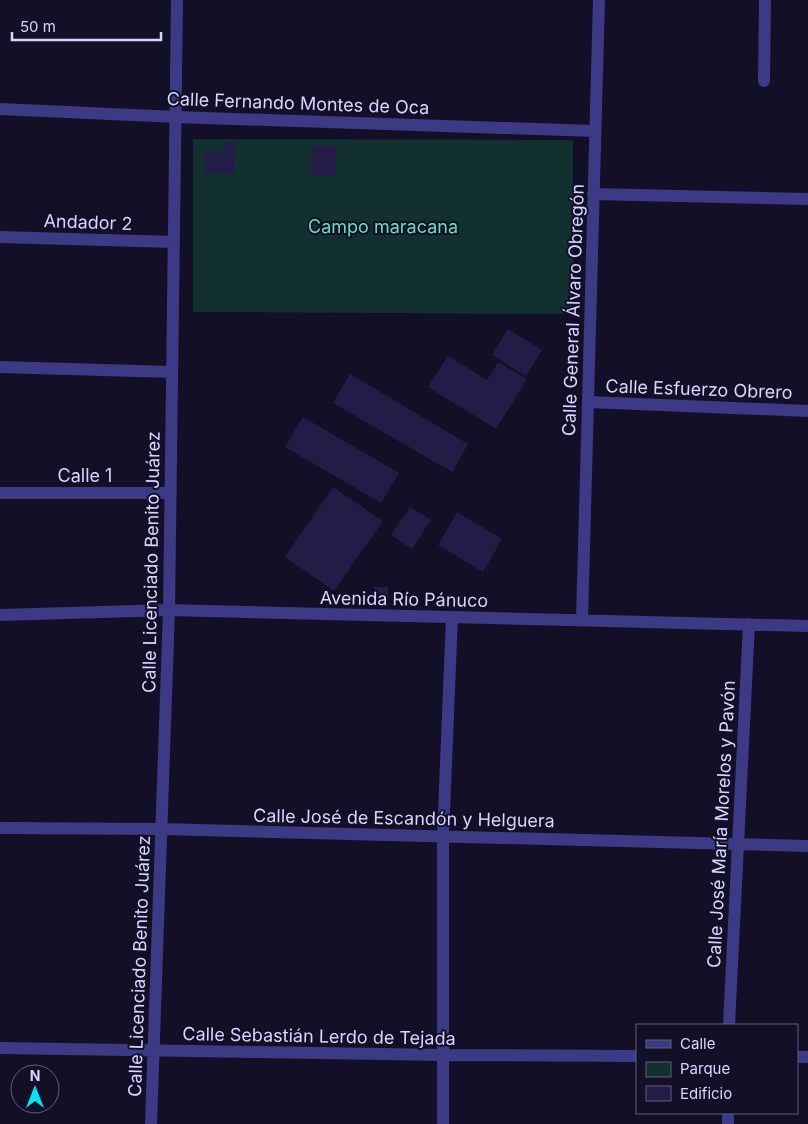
<svg xmlns="http://www.w3.org/2000/svg" width="808" height="1124" font-family="Inter,sans-serif">
<style>
.green{fill:#12302f}
.building{fill:#241b47}
.lines{fill:none;stroke-linecap:round;stroke-linejoin:round}
.minor{stroke:#3d3a85;stroke-width:12}
.labels{text-anchor:middle;dominant-baseline:central;stroke-width:4;stroke-linejoin:round;paint-order:stroke}
.street-label{font-size:18px;fill:#d9d4ff;stroke:#130f26}
.park-label{font-size:18px;fill:#5fe0c0;stroke:#130f26}
</style>
<rect width="100%" height="100%" fill="#130f26"/>
<path class="green" d="M193,139L573,140V314L193,312Z"/>
<path class="building" d="M224,143H235L234,173H205V152L224,153Z
M312,146H337L336,176H312Z
M508,329L542,350L526,376L492,355Z
M448,356L487,380L498,362L527,379L496,429L428,387Z
M350,374L468,444L452,472L333,403Z
M303,417L399,473L381,503L285,447Z
M333,487L383,521L334,591L285,557Z
M410,507L431,520L412,549L391,535Z
M457,512L502,539L483,572L438,545Z
M374,587H388V602H374Z"/>
<g class="lines">
<path class="minor" d="M764,81L765,0
M0,109L176,117L595,131
M593,194L808,199
M0,237L174,242
M0,367L172,372
M588,402L808,411
M0,493H171
M0,615L169,610L808,626
M582,620L599,0
M0,828L161,829L808,846
M729,1025L749,624
M0,1048L444,1055L637,1056
M797,1057H808
M728,1113V1124
M151,1124L169,610L177,0
M443,1124V836L452,617"/>
</g>
<g class="labels">
<g class="street-label">
<text transform="translate(298 103) rotate(2)">Calle Fernando Montes de Oca</text>
<text transform="translate(88 222) rotate(2)">Andador 2</text>
<text transform="translate(573 310) rotate(-88)">Calle General Álvaro Obregón</text>
<text transform="translate(699 389) rotate(2)">Calle Esfuerzo Obrero</text>
<text x="85" y="475">Calle 1</text>
<text transform="translate(151 562) rotate(-89)">Calle Licenciado Benito Juárez</text>
<text transform="translate(404 599) rotate(1)">Avenida Río Pánuco</text>
<text transform="translate(404 818) rotate(1)">Calle José de Escandón y Helguera</text>
<text transform="translate(721 824) rotate(-87)">Calle José María Morelos y Pavón</text>
<text transform="translate(139 966) rotate(-88)">Calle Licenciado Benito Juárez</text>
<text transform="translate(319 1036) rotate(1)">Calle Sebastián Lerdo de Tejada</text>
</g>
<g class="park-label">
<text x="383" y="226">Campo maracana</text>
</g>
</g>
<rect x="636" y="1024" width="162" height="90" fill="#130f26" stroke="#625e7d"/>
<rect x="646" y="1040" width="25" height="8" fill="#3d3a85" stroke="#625e7d"/>
<text x="680" y="1049" font-size="15" fill="#d9d4ff">Calle</text>
<rect x="646" y="1062" width="25" height="15" fill="#12302f" stroke="#625e7d"/>
<text x="680" y="1074" font-size="15" fill="#d9d4ff">Parque</text>
<rect x="646" y="1086" width="25" height="15" fill="#241b47" stroke="#625e7d"/>
<text x="680" y="1099" font-size="15" fill="#d9d4ff">Edificio</text>
<g transform="translate(35 1089)"><circle r="24" fill="#130f26" stroke="#625e7d"/>
<path d="M0-4L9 19L0 12L-9 19Z" fill="#00e5ff"/>
<text y="-8" font-size="14" font-weight="bold" text-anchor="middle" fill="#d9d4ff">N</text>
</g>
<path d="M12 32v8h149v-8" fill="none" stroke="#d9d4ff" stroke-width="2.5"/>
<text x="20" y="32" font-size="15" fill="#d9d4ff" stroke="#130f26" stroke-width="4" paint-order="stroke">50 m</text>
</svg>
